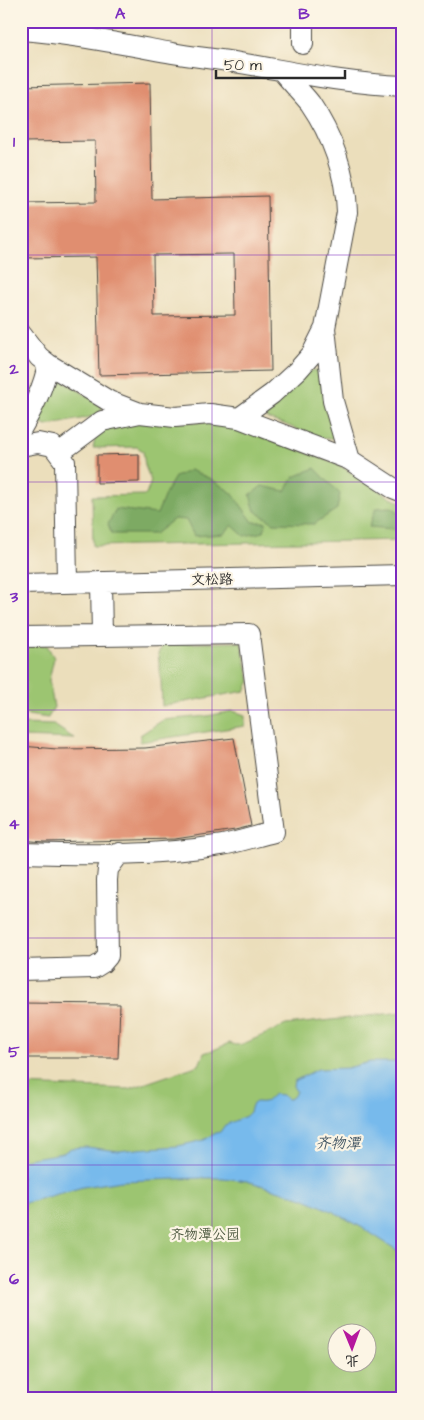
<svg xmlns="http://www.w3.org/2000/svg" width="424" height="1420" font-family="'Architects Daughter','LXGW WenKai TC',sans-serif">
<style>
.green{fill:#9cc571;stroke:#64784e;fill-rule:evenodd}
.forest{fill:#7daa63;stroke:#546a47}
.water{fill:#77baec;stroke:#51728c}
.building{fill:#e08e6f;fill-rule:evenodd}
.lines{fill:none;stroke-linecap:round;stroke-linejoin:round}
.minor-casing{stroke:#484641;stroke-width:22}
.minor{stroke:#fff;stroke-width:20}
.grid{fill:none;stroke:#7b2cbf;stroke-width:1;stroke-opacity:0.55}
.labels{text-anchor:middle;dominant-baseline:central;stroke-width:4.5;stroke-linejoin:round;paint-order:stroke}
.street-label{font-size:14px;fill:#2b2b2b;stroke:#fcf5e5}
.park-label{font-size:14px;fill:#4d5940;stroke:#fcf5e5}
.water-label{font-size:15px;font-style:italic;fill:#425665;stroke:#fcf5e5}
.neatline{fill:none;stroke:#7b2cbf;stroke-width:2}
.grid-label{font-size:16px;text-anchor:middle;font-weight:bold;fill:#7b2cbf}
</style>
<rect width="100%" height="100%" fill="#fcf5e5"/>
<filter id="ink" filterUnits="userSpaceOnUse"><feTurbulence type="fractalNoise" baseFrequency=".02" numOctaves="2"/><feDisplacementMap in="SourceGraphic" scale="10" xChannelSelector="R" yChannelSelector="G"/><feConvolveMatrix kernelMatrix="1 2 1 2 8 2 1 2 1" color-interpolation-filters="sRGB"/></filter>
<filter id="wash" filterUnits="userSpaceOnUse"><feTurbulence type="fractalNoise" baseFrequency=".0096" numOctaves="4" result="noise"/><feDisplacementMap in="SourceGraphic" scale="20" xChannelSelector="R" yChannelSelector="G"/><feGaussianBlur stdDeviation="1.12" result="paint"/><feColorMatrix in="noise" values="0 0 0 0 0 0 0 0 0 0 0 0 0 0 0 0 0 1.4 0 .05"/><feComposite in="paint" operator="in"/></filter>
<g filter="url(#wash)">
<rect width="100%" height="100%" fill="#ebdebb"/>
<path class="green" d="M313,370L320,372L334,438L320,439L284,424L270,420L265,416L264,411L303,372Z
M59,378L102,405C103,411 100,413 95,416L47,426L37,423V417L54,380Z
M137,422H201L226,425L248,430L339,465L391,498L403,503V540L93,546L92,496L146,495L151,481L145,466L143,451L137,447L93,448L95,439L102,429Z
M241,642L250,681L245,691L162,706L161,680L158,654L163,644Z
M47,645L54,658L49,680L54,707L48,718L21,714V647Z
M233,711L245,715V726L140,742V735L163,720L207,716Z
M21,724L54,725L75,739L21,737Z
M403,1012V1399H21V1085L129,1089L199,1065L204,1053L216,1049L229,1043L236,1045L243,1044L286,1025ZM336,1332H366V1362H336Z"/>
<path class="forest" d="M315,468L340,494L337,509L314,524L274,523L255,511L250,495L262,486L285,491L294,477Z
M190,470L211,479L232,493L253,522H266L264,532L244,536L232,525L224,534L194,536L186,520L174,519L155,534H112L108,524L116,509L157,514L166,492L175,477Z
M391,507C399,512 403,514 403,524L394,529L369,527L376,508Z"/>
<path class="water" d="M370,1062H403V1254L361,1227L334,1212L303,1198L247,1181L223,1178H203L122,1181L83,1187L21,1204V1160L63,1153L71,1148L86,1147L119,1151L136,1149L178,1146L204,1140L216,1133L220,1132L225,1125L246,1116L250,1112L252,1105L256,1102C269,1103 265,1101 274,1094L282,1095L287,1099C293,1099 294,1096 296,1091L293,1086L294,1081L318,1069L347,1068Z"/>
<g id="blocks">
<path class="building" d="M150,83L152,199L268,196L271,371L99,375L96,257L21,258V203L96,202L95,141L21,142V86ZM234,254L235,315L154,316L153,255Z
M139,454V482L97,483V455Z
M234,738L251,826L235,830L175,839L44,842L21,840V746L57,749L145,748Z
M21,1003L120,1004L118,1058H21Z"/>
</g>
</g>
<g filter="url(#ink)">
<use href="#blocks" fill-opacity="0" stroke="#484641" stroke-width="1"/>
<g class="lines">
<defs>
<path id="minor" d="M303,21V44
M21,30C72,34 122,44 172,53C195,57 218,59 240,63C294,72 348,84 403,86
M325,328L333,401L350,460
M21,334L39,357L48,364L109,401L140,413
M239,418L272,394L298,370L312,354L325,328L347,212C346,174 332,135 310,103C301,92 291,82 282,71
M21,429C33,408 44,387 48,364
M21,446L38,443L53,446L65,462L67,583
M59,453L102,421L140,413L175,417L210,414L239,418L350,460L393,488L403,492
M101,582L102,636
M21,584L403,575
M21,637L249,634L274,832C257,836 239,842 222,845C156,856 88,855 21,853
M21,970L94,968L102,963L108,956L107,880L108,869L120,853"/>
</defs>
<use href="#minor" class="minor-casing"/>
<use href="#minor" class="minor"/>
</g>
</g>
<path class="grid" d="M212,21V1399M21,255H403M21,482H403M21,710H403M21,938H403M21,1165H403"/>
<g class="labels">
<g class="street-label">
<text transform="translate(212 580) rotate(-1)">文松路</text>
</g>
<g class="park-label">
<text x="205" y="1235">齐物潭公园</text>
</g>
<g class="water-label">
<text x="338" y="1143">齐物潭</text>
</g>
</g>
<rect width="424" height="1420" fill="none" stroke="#fcf5e5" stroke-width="55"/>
<g transform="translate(352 1348) rotate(179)"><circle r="24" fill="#fcf5e5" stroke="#a8a49b"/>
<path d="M0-4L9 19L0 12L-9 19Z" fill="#b5179e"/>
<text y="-8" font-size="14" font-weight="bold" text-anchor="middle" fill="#2b2b2b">北</text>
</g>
<path d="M216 70v8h129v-8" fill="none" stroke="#2b2b2b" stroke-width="2.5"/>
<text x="224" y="70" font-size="15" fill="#2b2b2b" stroke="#fcf5e5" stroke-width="4" paint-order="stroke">50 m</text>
<rect x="28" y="28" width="368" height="1364" class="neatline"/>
<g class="grid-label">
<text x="120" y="19">A</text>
<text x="304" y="19">B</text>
<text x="14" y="147">1</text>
<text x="14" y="374">2</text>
<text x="14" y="602">3</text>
<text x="14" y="829">4</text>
<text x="14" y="1057">5</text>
<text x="14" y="1284">6</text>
</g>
</svg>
